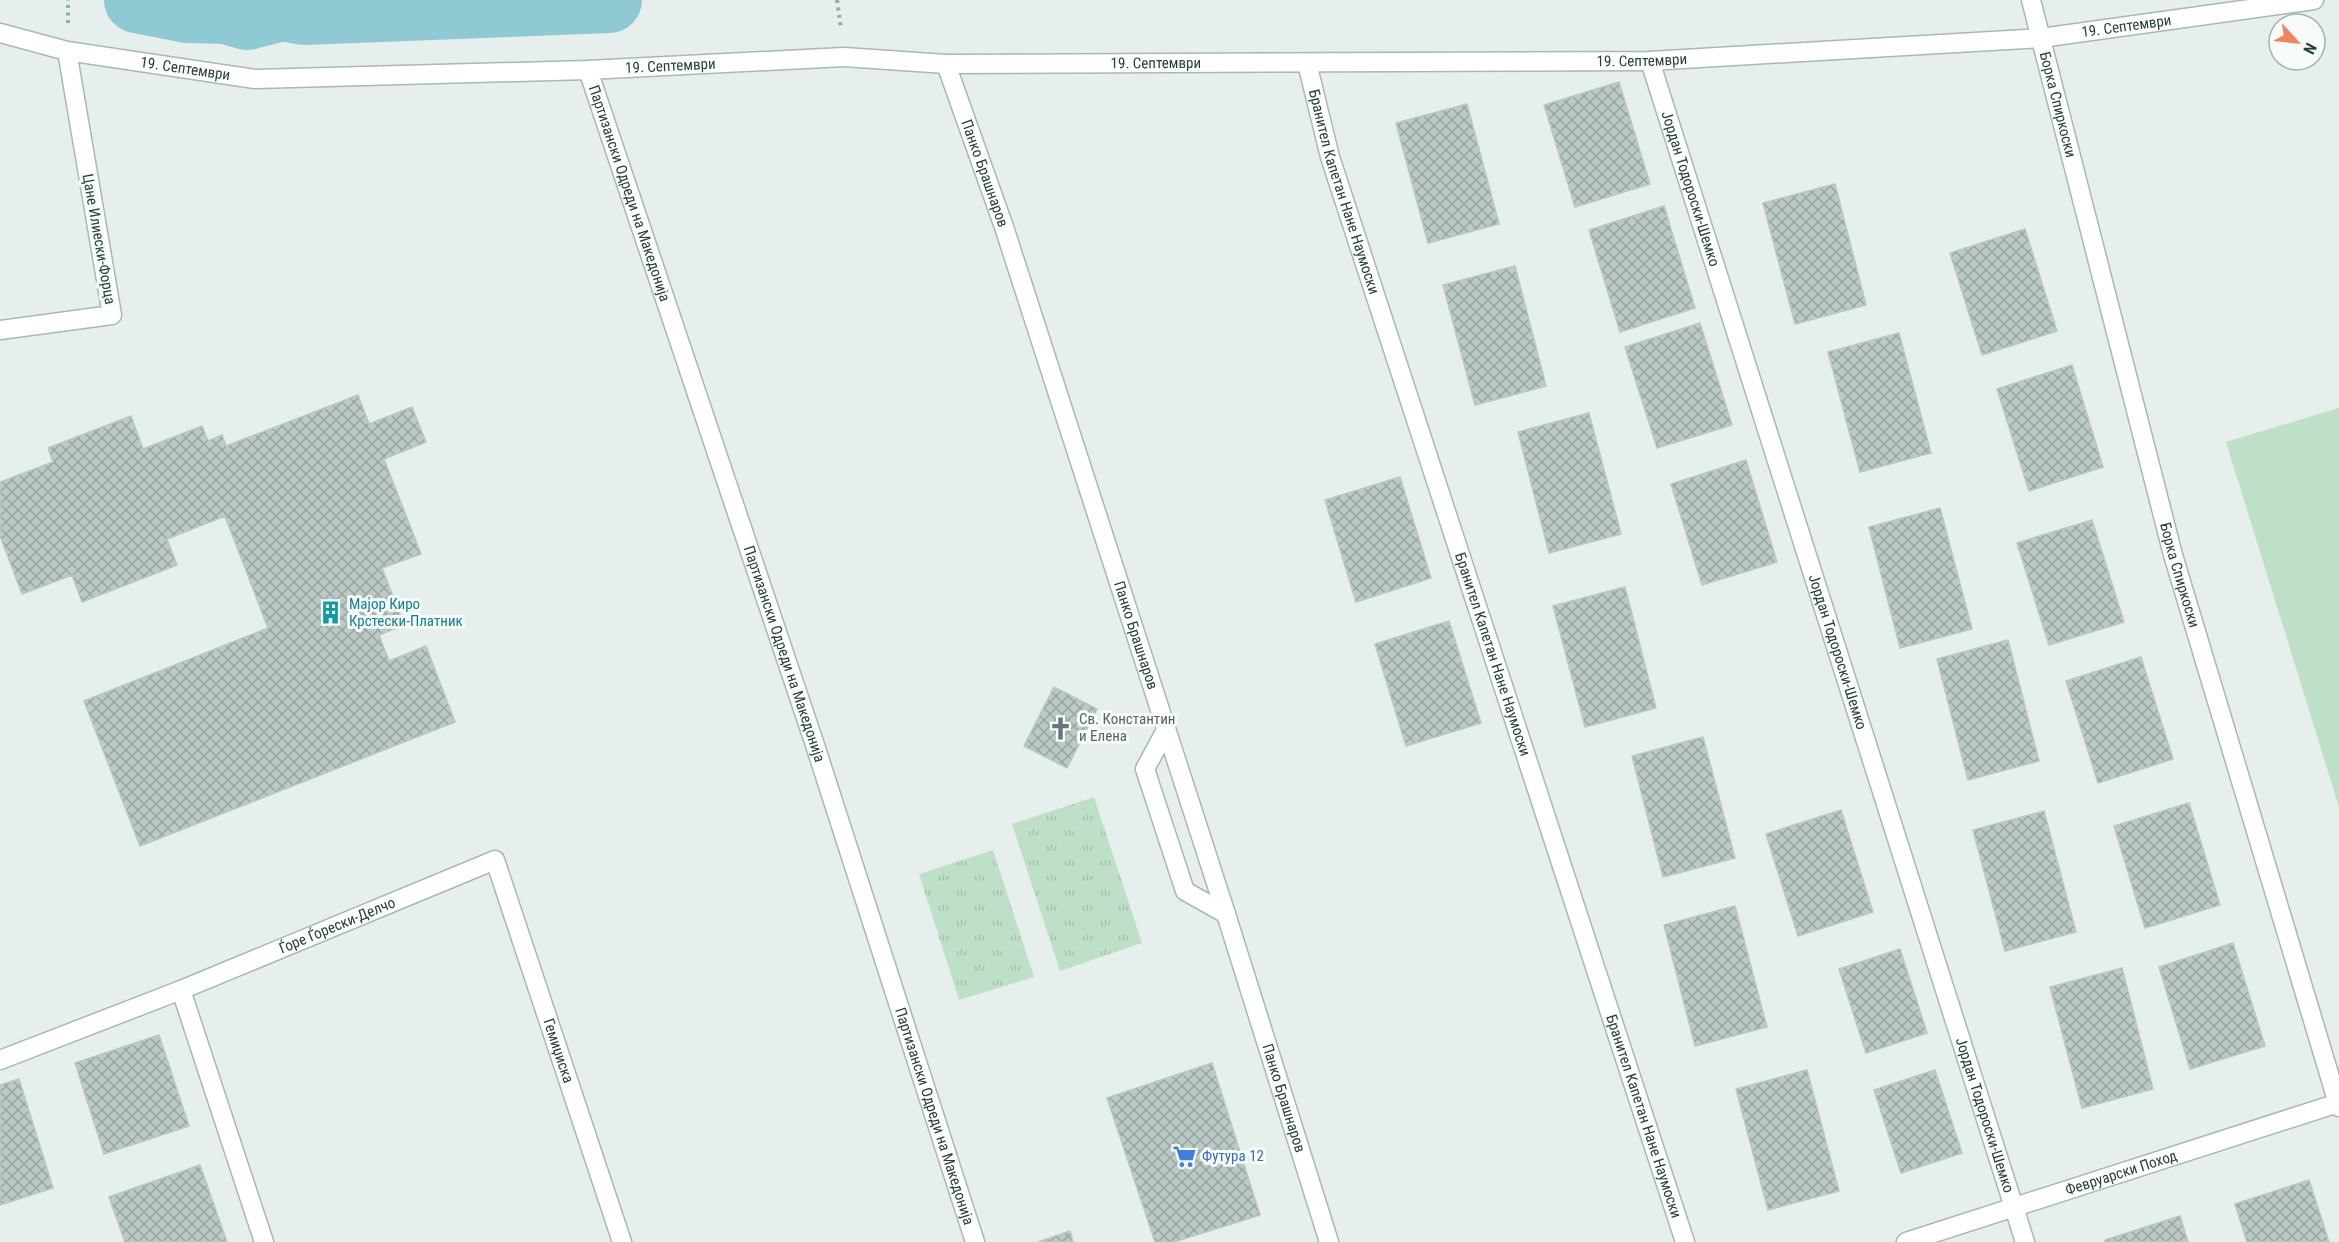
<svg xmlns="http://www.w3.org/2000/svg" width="2339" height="1242" font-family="'Roboto Condensed',sans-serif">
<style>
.park{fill:url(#park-tufts)}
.pitch{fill:#bfe0c8}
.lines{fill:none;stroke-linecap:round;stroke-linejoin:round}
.river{stroke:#8ec9d4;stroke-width:66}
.building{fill:url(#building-cross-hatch);stroke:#b8c9c2;stroke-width:1.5}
.service-casing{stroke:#a8b8b2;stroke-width:21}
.minor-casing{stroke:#a8b8b2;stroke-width:21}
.path{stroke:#86b3a5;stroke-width:4;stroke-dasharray:3 4.5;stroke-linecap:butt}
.service{stroke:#fff;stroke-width:18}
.minor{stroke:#fff;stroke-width:18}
.labels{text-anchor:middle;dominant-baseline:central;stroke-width:6;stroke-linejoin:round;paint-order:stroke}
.street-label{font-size:15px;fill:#24423a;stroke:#f7fbf9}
.culture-label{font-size:15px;fill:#0d838f;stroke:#f7fbf9;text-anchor:start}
.worship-label{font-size:15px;fill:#5b616d;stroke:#f7fbf9;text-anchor:start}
.shop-label{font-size:15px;fill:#366cbe;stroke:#f7fbf9;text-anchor:start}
</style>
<defs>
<pattern id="park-tufts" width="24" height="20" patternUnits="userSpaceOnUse" patternTransform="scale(1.5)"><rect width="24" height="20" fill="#bfe0c8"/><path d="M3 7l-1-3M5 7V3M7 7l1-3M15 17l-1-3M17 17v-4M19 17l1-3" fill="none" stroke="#a4c1ad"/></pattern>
<pattern id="building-cross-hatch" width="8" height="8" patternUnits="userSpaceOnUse" patternTransform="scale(1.5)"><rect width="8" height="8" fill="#bbcac4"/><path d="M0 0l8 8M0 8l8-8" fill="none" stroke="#98a6a0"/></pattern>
</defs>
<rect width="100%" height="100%" fill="#e6efeb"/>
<path class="park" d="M1094,797L1142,943L1060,971L1012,824Z
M993,850L1034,977L959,1000L919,874Z"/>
<path class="pitch" d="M2339,408V807L2226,442Z"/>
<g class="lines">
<path class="river" d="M137,0L188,10L226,11L247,17L281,8L304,12L609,0"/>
</g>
<path class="building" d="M1619,82L1650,184L1575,207L1544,105Z
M1467,104L1499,224L1428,243L1396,123Z
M1835,184L1866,305L1795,324L1763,203Z
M1664,206L1695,308L1620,332L1589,230Z
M2025,229L2057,331L1982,355L1950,253Z
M1515,266L1546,386L1475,405L1443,285Z
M1700,323L1732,425L1657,448L1625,347Z
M1899,333L1931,453L1860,472L1828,352Z
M2072,365L2103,467L2029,491L1997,389Z
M358,395L369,424L412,407L426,442L384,459L421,554L382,568L404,625L379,635L389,661L426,646L455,722L140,846L84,701L268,628L225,516L167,539L177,565L82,602L72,575L22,594L0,536V482L53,462L48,448L131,416L143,449L202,426L208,441L222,435L226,446Z
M1589,413L1621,534L1549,553L1518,432Z
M1746,460L1777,562L1702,585L1671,484Z
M1400,477L1431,578L1356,602L1325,500Z
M1940,508L1972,629L1900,648L1869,527Z
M2092,520L2124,622L2049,645L2017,543Z
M1625,587L1656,708L1585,727L1553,606Z
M1449,621L1481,723L1406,746L1375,644Z
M2008,640L2039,761L1968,780L1937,659Z
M2141,657L2173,759L2098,783L2066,681Z
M1054,687L1097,709L1067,768L1024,746Z
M1703,737L1735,858L1663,877L1632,756Z
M2189,803L2220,905L2145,928L2114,826Z
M1841,810L1873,912L1798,936L1766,834Z
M2044,811L2076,932L2005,951L1973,830Z
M1735,906L1767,1027L1695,1046L1664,925Z
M2233,943L2265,1046L2190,1069L2159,967Z
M1900,949L1927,1033L1866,1053L1839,969Z
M2122,968L2153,1089L2082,1108L2050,987Z
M159,1035L189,1126L104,1154L75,1063Z
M1212,1063L1260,1215L1174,1242H1155L1107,1098Z
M1807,1070L1839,1191L1768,1210L1736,1089Z
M1935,1070L1962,1153L1901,1173L1874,1090Z
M19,1079L53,1188L0,1205V1085Z
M200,1165L227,1242H125L109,1197Z
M2309,1180L2329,1242H2247L2235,1204Z
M2180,1216L2188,1242H2105V1240Z
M1070,1231L1073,1242H1038Z"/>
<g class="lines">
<defs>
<path id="service" d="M1166,730L1145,769L1185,891L1226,914"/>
<g id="minor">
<path id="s1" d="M2031,0L2173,555L2339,1107"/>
<path id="s2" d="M0,33L67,51L255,79L588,70L844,57L946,64L1650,61L2041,38L2314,0"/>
<path id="s3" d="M1650,61L2025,1242"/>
<path id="s4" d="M1307,63L1330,157L1685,1242"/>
<path id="s5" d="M946,64L1004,227L1226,914L1329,1242"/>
<path id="s6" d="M588,70L814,742L975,1242"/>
<path d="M0,330L112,315L67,51"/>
<path d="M181,990L264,1242"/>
<path id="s7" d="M0,1060L181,990L495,860L622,1242"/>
<path id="s8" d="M1906,1242L2338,1103"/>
</g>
</defs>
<use href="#service" class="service-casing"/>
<use href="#minor" class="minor-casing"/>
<path class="path" d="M837,0L841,29
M68,23V0"/>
<use href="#service" class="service"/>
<use href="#minor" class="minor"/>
</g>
<defs>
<symbol id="building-bare" viewBox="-9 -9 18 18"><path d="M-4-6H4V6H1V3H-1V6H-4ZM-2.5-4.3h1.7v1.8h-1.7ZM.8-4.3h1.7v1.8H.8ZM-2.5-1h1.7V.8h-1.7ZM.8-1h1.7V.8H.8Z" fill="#0f9aa8" stroke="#f7fbf9" stroke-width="2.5" paint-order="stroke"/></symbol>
<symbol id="church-bare" viewBox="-9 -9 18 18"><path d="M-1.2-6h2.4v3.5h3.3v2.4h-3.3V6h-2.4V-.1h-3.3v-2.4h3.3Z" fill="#6b7280" stroke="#f7fbf9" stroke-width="2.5" paint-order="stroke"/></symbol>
<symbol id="supermarket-bare" viewBox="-9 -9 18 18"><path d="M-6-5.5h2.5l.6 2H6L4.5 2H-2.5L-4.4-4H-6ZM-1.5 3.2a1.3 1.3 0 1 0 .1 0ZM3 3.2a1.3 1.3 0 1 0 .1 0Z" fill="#3f7fe0" stroke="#f7fbf9" stroke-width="2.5" paint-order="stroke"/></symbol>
</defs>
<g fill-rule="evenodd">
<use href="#building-bare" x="314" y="596" width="33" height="33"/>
<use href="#church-bare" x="1044" y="712" width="33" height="33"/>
<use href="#supermarket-bare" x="1168" y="1140" width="33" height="33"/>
</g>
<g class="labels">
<g class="street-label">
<text stroke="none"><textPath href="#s2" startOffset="2133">19. Септември</textPath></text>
<text stroke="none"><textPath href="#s2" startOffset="1647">19. Септември</textPath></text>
<text stroke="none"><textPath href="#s2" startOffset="1161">19. Септември</textPath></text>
<text stroke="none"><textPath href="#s2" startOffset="675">19. Септември</textPath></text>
<text stroke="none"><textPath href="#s2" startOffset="189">19. Септември</textPath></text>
<text stroke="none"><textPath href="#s1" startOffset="108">Борка Спиркоски</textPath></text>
<text stroke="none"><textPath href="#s5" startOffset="116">Панко Брашнаров</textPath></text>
<text stroke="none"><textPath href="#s3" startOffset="134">Јордан Тодороски-Шемко</textPath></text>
<text stroke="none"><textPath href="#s4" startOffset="134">Бранител Капетан Нане Наумоски</textPath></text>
<text stroke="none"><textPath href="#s6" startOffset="130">Партизански Одреди на Македонија</textPath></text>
<text transform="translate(99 239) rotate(80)">Цане Илиески-Форца</text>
<text stroke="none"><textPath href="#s1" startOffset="594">Борка Спиркоски</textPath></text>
<text stroke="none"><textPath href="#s5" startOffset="602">Панко Брашнаров</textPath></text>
<text stroke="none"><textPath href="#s3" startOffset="620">Јордан Тодороски-Шемко</textPath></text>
<text stroke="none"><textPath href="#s4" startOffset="620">Бранител Капетан Нане Наумоски</textPath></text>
<text stroke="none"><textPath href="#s6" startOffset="616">Партизански Одреди на Македонија</textPath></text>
<text stroke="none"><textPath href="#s7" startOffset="363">Ѓоре Ѓорески-Делчо</textPath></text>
<text stroke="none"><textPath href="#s7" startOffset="735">Гемиџиска</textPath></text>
<text stroke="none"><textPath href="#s5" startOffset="1088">Панко Брашнаров</textPath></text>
<text stroke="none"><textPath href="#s4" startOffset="1106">Бранител Капетан Нане Наумоски</textPath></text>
<text stroke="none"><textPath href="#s3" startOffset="1106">Јордан Тодороски-Шемко</textPath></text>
<text stroke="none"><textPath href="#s6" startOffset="1102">Партизански Одреди на Македонија</textPath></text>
<text stroke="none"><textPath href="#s8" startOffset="226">Февруарски Поход</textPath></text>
</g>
<g class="culture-label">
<text x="349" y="604">Мајор Киро<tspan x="349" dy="17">Крстески-Платник</tspan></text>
</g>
<g class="worship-label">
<text x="1079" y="719">Св. Константин<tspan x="1079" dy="17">и Елена</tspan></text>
</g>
<g class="shop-label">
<text x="1202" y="1156">Футура 12</text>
</g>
</g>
<g transform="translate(2297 42) rotate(117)"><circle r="28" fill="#f7fbf9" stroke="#a3b1ad" stroke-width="1.5"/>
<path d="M0-4.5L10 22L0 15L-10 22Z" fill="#f4845f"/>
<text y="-9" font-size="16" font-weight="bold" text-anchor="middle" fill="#24423a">N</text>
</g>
</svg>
